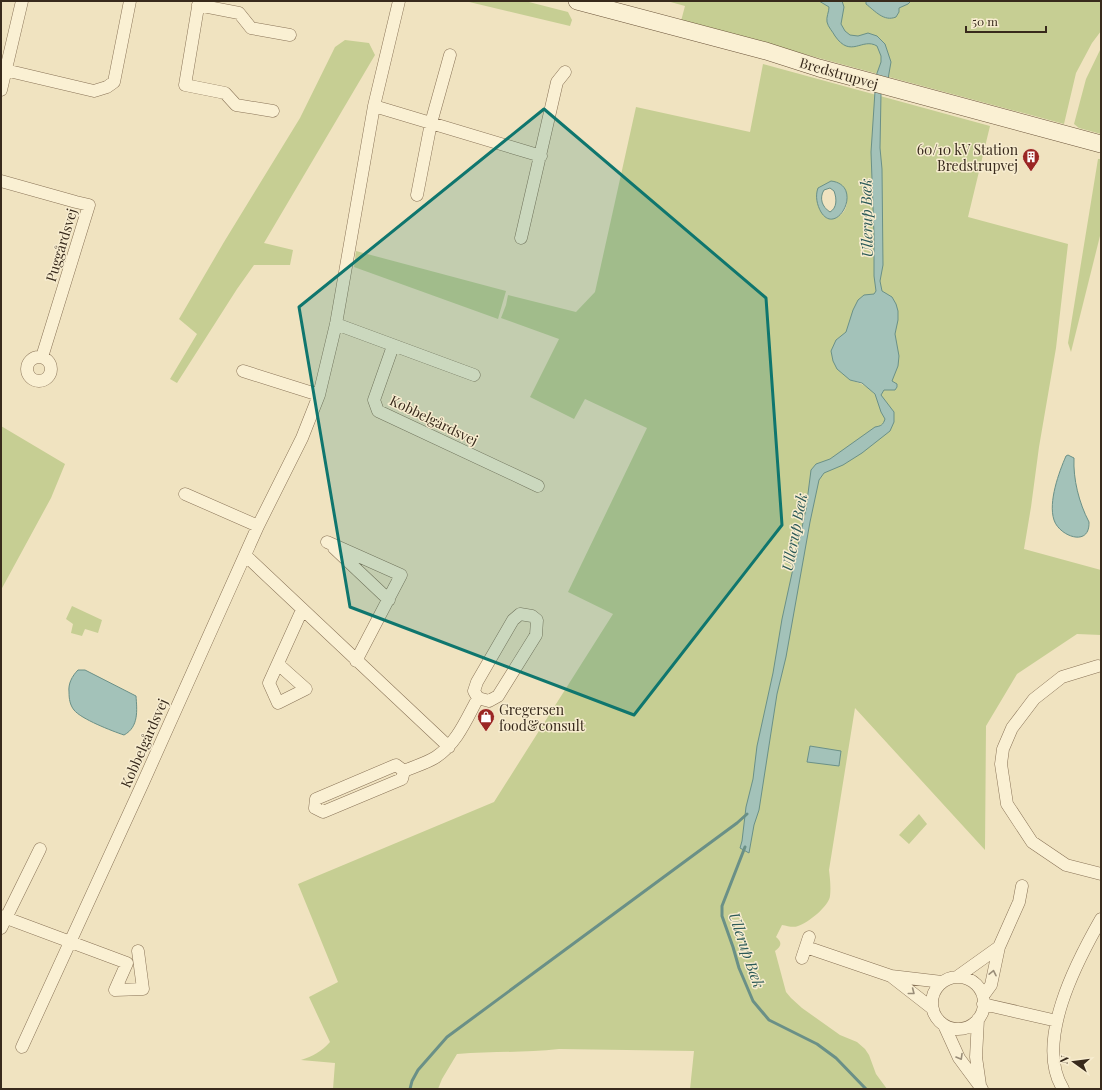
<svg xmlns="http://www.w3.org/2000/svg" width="1102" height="1090" font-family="'Playfair Display',serif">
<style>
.green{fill:#c6ce93;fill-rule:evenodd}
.water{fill:#a3c2b9;stroke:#6a9087;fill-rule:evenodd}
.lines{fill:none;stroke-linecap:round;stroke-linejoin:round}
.stream{stroke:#6a9087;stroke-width:3}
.street-casing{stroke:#897357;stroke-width:13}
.secondary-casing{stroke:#6b543a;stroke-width:18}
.street{stroke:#faf0d3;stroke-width:12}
.secondary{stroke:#faf0d3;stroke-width:17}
.oneway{stroke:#998d78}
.marked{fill:#0f766e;fill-opacity:0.2;stroke:#0f766e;stroke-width:3;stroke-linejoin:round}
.labels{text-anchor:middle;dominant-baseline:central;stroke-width:3;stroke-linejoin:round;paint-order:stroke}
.street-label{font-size:14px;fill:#382a1c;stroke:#f7eccf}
.poi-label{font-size:14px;fill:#382a1c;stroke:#f7eccf;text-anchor:end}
.water-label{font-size:15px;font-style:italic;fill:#2b5957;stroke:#f7eccf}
</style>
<rect width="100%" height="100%" fill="#f0e3c0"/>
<path class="green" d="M465,1H525L568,12L572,20L570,26Z
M667,1H1101V31L1092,43L1076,73L1064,124L681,21L685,6Z
M345,40L369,43L375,55L264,243L293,250L290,265H254L237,289L177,383L170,379L197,334L179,319L224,242L300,118L335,47Z
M1101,48V134L1079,128L1074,124L1086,79Z
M763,64L990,126L968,217L1068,244L1056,348L1039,447L1031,507L1024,549L1101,570V635L1077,634L1017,674L986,726L985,850L855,708L829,870C830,878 831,888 830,896C829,906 808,923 798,926C793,928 788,926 782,925L776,937C782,942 782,946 775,951L786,992L791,998L802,1008L840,1035L857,1042L865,1049L869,1055L876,1074L887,1089H690L694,1051L559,1049C525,1053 491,1051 457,1054L442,1079L438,1089H333L335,1063L301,1060C313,1056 321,1052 330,1042L309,997L338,982L298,884L494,802L613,614L568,592L647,428L585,399L574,419L530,397L559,339L501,318L506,305L508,295L576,312L595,292L636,107L750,132ZM843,186C844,191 847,197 847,202C846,213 838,220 827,218L819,207V187ZM893,312L889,336L894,362L884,387L878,398C869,387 864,384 850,380L836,340L846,333ZM811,746L841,752L839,766L807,761Z
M1098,159H1101V232L1071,352L1068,343Z
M356,251L506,291L498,319L354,267Z
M1,426L65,464L51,498L1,590Z
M72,606L102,620L98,633L85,629L82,636L71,633L73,624L66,619Z
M919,814L927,824L909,844L899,835Z"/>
<path class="water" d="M819,1H842L844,7L841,24L845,31L850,35L858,36L868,33L877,36L885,44L891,62L888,79L881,94L880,148L882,169L883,265L880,281L882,291L892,297L896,304L898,311V320L895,334L899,356L898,366L892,381L897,384V387L895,390H884L881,395L894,412V422L890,431L862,453L843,465L824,473L819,480L810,522L786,657L777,694L759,810L754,825L749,853L740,848L742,841L746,807L753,779L757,746L773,673L782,619L806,509L811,470L816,464L830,459L875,427C881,426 883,425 885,419L881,412L875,394L862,383L850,380L837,369L833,361L831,351L836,340L846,332L853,310L858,300L864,295L874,294L876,291L874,276V235L871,152L876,76L881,62V56L877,46C862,37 851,59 835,36C833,32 828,27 827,22C826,17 829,12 829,7Z
M866,1H911L908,4L899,8V12L896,17C884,22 875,11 866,4Z
M831,181C865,185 837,238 821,212C817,205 815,196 818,188ZM830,188L834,191C837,199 837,208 830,212C822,207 819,198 824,190Z
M1068,455L1074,458C1073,479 1079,503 1089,522C1090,548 1059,536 1054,520C1048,502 1059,472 1066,456Z
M78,670H85L136,696C137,710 139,727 124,735C112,731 81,719 74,710C70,705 69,699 69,692C68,684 72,676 78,670Z
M810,746L841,751L839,766L807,762Z"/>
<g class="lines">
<path class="stream" d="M745,847L722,906V916L733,947L739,968L753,1001L769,1020L817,1044L836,1058L866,1089
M410,1089L412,1081L418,1070L447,1037L737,823L747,814"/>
<defs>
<path id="street" d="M199,1L185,85L225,93L236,105L273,111
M198,5L239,13L251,28L290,35
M1,69L94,91L107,87L114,82L130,1
M1,90L22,1
M374,106L541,156
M1,181L76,202L89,205L42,357
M417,195L431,123L450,55
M521,238L557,82L565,72
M336,324L474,375
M393,346L374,400L378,411L538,486
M27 369a12 12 0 1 1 24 0a12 12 0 1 1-24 0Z
M243,371L319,395
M185,494L258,526
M327,542L401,575L356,661
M334,548L389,600
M245,555L449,747
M278,664L306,689L278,703L269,683L302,610
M1098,666L1062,677L1034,699L1012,728L1003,749L1001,764L1007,804L1032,842L1066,865L1101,874
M404,771L402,779L323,812L315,808L316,799L396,765L404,771C415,766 427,763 436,757C457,743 466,720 478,698L474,691L477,682L513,620L520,614L532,616L537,620L536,635L498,696L489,701L478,698
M1,916L127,963L115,990L143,989L138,951
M1,928L40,849
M806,947L891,976L942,982
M802,958L809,937
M892,977L933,1009
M957,977L999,947
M932 1003a26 26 0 1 1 52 0a26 26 0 1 1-52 0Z
M983,996L991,985L999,947L1019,902L1022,886
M983,1004L1057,1021
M978,1019L976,1057L980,1085
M944,1025L959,1058L982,1089
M22,1047L142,785L258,526L302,438L319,395L336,324L374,106L399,1
M1063,1089C1034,1042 1077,961 1101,919"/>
<path id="secondary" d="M577,1L766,51L819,68L1101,144"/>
</defs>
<use href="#street" class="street-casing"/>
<use href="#secondary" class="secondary-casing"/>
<use href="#street" class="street"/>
<use href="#secondary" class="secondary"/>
</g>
<defs><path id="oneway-chevron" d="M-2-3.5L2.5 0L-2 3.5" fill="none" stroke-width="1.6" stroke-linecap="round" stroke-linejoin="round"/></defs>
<g class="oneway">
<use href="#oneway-chevron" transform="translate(993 973) rotate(-78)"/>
<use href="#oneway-chevron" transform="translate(912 992) rotate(38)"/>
<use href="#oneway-chevron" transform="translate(960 1057) rotate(60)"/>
</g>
<path class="marked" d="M544,109L766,298L782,525L634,715L350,607L299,307Z"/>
<defs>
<symbol id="building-pin" viewBox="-11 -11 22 30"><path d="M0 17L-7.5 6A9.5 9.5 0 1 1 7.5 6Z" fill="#9b2624" stroke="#f7eccf"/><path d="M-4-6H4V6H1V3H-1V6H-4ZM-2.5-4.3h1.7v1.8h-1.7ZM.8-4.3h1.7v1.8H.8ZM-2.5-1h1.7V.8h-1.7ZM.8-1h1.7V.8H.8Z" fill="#fff"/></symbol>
<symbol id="shop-pin" viewBox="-11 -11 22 30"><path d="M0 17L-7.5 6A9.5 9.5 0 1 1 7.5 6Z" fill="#9b2624" stroke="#f7eccf"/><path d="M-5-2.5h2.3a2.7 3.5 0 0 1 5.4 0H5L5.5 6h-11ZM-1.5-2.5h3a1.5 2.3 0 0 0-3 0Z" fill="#fff"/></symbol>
</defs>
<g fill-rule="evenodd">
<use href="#building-pin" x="1021" y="147" width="20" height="27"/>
<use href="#shop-pin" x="476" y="707" width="20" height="27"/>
</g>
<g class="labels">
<g class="street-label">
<text transform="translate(839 73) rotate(16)">Bredstrupvej</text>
<text transform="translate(61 245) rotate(-73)">Puggårdsvej</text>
<text transform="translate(434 420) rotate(26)">Kobbelgårdsvej</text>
<text transform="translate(144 743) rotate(-66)">Kobbelgårdsvej</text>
</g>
<g class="poi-label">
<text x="1018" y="149">60/10 kV Station<tspan x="1018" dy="16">Bredstrupvej</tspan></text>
<text x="499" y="709" text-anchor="start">Gregersen<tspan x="499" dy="16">food&amp;consult</tspan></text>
</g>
<g class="water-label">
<text transform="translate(866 218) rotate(-91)">Ullerup Bæk</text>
<text transform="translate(794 532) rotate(-79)">Ullerup Bæk</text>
<text transform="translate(747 950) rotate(71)">Ullerup Bæk</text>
</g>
</g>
<rect width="1102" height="1090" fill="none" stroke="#382a1c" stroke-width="4"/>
<g transform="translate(1074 1062) rotate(284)" stroke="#f7eccf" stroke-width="3" paint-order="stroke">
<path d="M0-3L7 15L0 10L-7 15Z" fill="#382a1c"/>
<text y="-6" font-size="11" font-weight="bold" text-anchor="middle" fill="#382a1c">N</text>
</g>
<path d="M966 26v6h80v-6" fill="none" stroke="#382a1c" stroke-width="2"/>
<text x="972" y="26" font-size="12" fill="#382a1c" stroke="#f7eccf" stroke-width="3" paint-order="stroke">50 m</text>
</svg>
